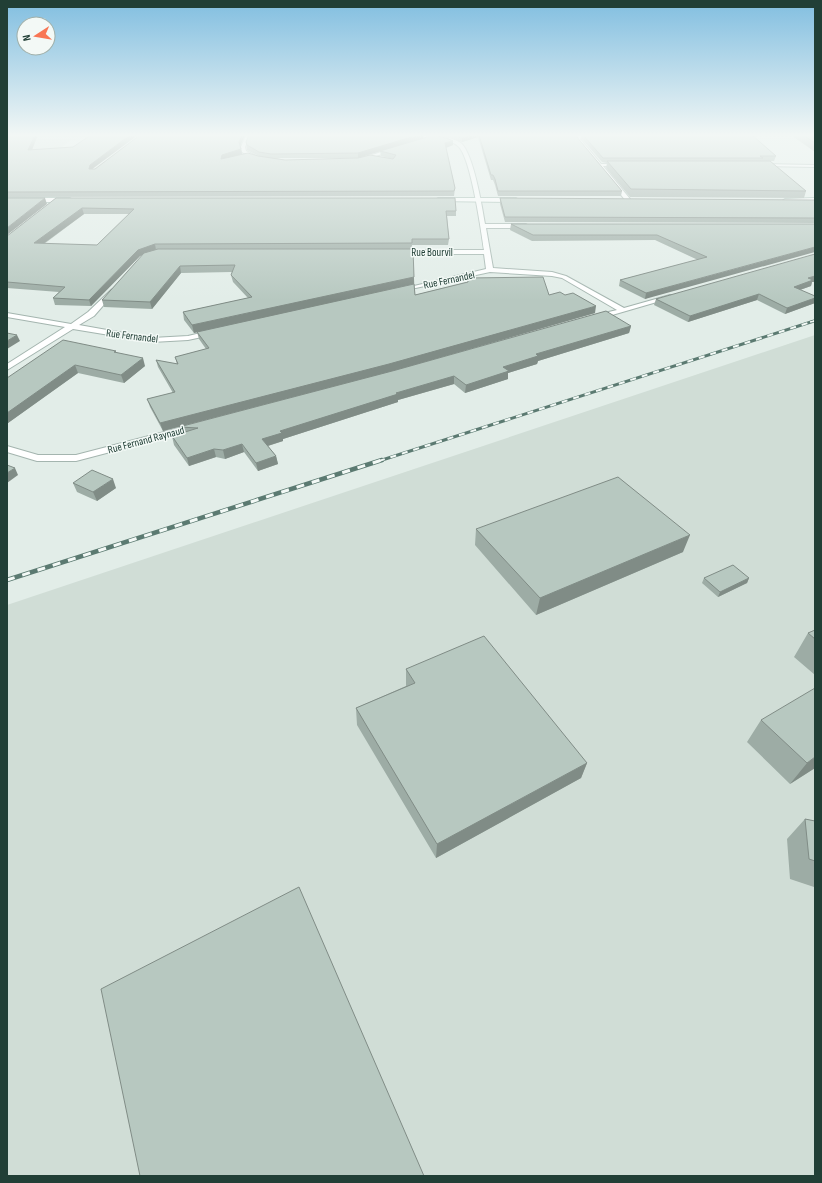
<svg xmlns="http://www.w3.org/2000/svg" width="822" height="1183" font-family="'Sofia Sans Condensed',sans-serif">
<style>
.built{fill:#d0ddd6}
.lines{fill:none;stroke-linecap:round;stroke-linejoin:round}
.street-casing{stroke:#a4b5af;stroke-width:2}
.secondary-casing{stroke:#a0b9af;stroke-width:2}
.street{fill:#fff;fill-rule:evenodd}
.secondary{fill:#fff;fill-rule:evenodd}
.rail-far2-casing{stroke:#5b7a71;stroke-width:2}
.rail-far1-casing{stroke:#5b7a71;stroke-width:3}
.rail-casing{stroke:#5b7a71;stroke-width:4.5}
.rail-far2{stroke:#f3f9f6;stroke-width:1.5;stroke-dasharray:4;stroke-linecap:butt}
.rail-far1{stroke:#f3f9f6;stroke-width:2;stroke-dasharray:6;stroke-linecap:butt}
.rail{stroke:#f3f9f6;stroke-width:3;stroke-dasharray:8;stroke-linecap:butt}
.wall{fill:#9daca5;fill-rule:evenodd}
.shaded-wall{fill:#808c86}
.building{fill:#b7c8c0;stroke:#808c86;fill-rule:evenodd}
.labels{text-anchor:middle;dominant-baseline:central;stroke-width:3;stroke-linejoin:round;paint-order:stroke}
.far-street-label{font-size:11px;fill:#213f36;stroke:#f3f9f6}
</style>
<rect width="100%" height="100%" fill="#e2ede8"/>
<path class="built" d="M7,135H136L70,140L39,167Z
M815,335V1176H7V605Z"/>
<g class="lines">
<defs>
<path id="street" d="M246,135H250L245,147L246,151L261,158V160H257L242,152L241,147Z
M417,135C428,135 453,136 462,144C474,157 482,206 485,224H526L529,226L526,228H486L493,268L552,272L566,276L624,308L670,295L674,297L595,320L591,318L592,316L617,310L562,278L552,276L490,272L397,292V290L486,269L484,254H396L393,252L396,250H484C481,230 471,157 458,146C447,136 428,142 417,135Z
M579,135H584L580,139L601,164H625L623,166H603L630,199V201H626L576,140V137Z
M393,148L397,149L361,161L357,160Z
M759,164L814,165L815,167L757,166Z
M113,289L117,291L115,292L94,316L79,325L152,338L188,336L213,330L217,332L216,334L188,340L152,342L73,329L7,370V364L65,327L7,317V313L71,324L88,312L111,290Z
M195,424L198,425L200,427L198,429L76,461H37L7,452V446L38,455H76Z"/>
<path id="secondary" d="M7,198H70L73,200L70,202H7Z
M438,198H516L519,200L516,202L436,201L435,200Z
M815,198V202L785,203L782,201L785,199Z"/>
</defs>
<use href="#street" class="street-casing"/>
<use href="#secondary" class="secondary-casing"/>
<use href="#street" class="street"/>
<use href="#secondary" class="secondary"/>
<defs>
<path id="rail-far2" d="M810,322L815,321"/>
<path id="rail-far1" d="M379,461L814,321"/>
<path id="rail" d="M7,580L382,460"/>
</defs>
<use href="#rail-far2" class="rail-far2-casing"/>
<use href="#rail-far1" class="rail-far1-casing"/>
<use href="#rail" class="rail-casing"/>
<use href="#rail-far2" class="rail-far2"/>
<use href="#rail-far1" class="rail-far1"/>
<use href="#rail" class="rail"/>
</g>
<path class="wall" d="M7,135L32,150L92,169H95L140,135H245L240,146L242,154L232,157L259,156L247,150L246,142L423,138L358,158H276L285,160L393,159L381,156L380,151L434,135H432H577L576,136L622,191L621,196H498L495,185L493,180H491L478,137L462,142L447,136L435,135L453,141V145L446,148L455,188L454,196L7,197Z
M583,135H752L776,156L774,161H762L806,191L804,198L630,197L606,168L607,163L602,162L582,139Z
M791,135H815V152Z
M56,198L456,211V216H447L449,239L448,245H412L415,295L467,282L468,278L549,295L595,313L390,372L163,431L150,407L147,399L173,393L158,367L156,360L177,364L175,357L206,349L199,339L197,332L194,333L184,320L183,312L248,298L233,282L231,275L232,272L181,273L152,309L104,307L102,300L143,255L140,256L91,306L55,305L53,298L59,292L7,288V236ZM84,214H129L97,245L44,244Z
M500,198L815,201V223L505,222L500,204Z
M511,224H815L645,299L619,286L620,280L698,260L655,240L532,241L510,230Z
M812,282L811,286L800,290L815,296V303L785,314L757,300L688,322L654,305L656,299Z
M631,326L629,333L538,361L537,364L508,373V379L465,393L454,384L398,400V402L283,439V441L268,446L276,456L278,464L258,471L244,452L225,459L216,457L189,466L174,445L172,436L181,434L179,427Z
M116,351V352L145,366L124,383L78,373L8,423H7V378Z
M73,483L116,488L97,501L77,492Z
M476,529L683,552L536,615L475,545Z
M704,578H749L747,583L718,597L702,583Z
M815,630V675L794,657L808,633Z
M406,669L587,763L581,778L436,858L357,725L356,708L406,686Z
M761,720L815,768L790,784L747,742Z
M805,819L815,821V888L814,887L790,879L787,839Z"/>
<path class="shaded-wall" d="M35,135H38L30,155L28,150Z
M130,135H138L91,170L89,169L90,165Z
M242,135H245L240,146L239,142Z
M418,135H423V138L358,158V153Z
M471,135H478V137L462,142V138Z
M453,141V145L445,148V143Z
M241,149L242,154L223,160L221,159L222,155Z
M45,198L47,204L7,235V228Z
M82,208L84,214L36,249L34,243Z
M155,244L156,250L140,256L91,306L89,300L138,250Z
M815,247V252L645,299L646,293Z
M180,266L181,273L152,309L150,302Z
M815,276V282H812L811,286L791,293L794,287L808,278Z
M414,277V284L194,333L192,325Z
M759,294L757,300L688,322L690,316Z
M815,298V303L785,314L787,308Z
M596,306L595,313L390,372L163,431L160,423Z
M631,326L629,333L538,361L537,364L508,373V379L465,393L466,385L503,367L536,354Z
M17,335L20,341L7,349V341Z
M143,358L145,366L124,383L121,375Z
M75,365L78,373L8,423L7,421V413Z
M454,376V384L398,400V402L283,439V441L264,447L262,439L280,431L396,393Z
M242,444L244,452L225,459L223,450Z
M214,449L216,457L189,466L187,458Z
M276,456L278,464L258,471L256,463Z
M15,468L18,475L7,483V473Z
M113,479L116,488L97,501L93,492Z
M690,535L683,552L536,615L540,598Z
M749,578L747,583L718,597L720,592Z
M815,757V768L790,784L807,763Z
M587,763L581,778L436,858L437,844Z"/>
<path class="building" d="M7,135H35L28,150L73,147L91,135H130L90,165L89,169H95L140,135H242L239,142L241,149L222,155L221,159L248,153L258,156L285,160L358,158L370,155L393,159L396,155L380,151L434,135L449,139L453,141L445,143L455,188L454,191L7,192Z
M249,135H418L358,153L271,154L259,152L247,145L246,142Z
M455,135H471L462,138Z
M479,135H576V136L622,191H498L495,179L493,175H491Z
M583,135H752L776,156H760L763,158H603Z
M803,135H815V143Z
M607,161H770L806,191L631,189Z
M7,198H45L7,228Z
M56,198H455L456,211H446L449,239H412V243L155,244L138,250L89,300L53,298L65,287L7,282V236ZM82,208L134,209L97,245L34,243Z
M500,198L814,200L815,201V218L505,217Z
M511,224H815V247L646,293L620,280L707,257L657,235H533Z
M158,249H413L414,277L192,325L183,312L252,297L231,275L235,265L180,266L150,302L102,300L144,253Z
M815,254V276L808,278L813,280L794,287L815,296V298L787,308L759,294L690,316L656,299Z
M543,277L549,295L560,292L565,295L573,293L596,306L389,364L160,423L147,399L175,392L156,360L178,364L175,357L209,348L197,332L414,284L415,295L468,282V278Z
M606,311L631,326L536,354L538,356L503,367L509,371L466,385L454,376L396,393L398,394L280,431L282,433L262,439L276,456L256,463L242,444L223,450L214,449L187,458L172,436L198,428L179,427L396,370Z
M7,333L17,335L7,341Z
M63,340L116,351L114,352L143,358L121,375L75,365L7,413V378Z
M7,465L15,468L7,473Z
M92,470L113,479L93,492L73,483Z
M618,477L690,535L540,598L476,529Z
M733,565L749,578L720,592L704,578Z
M815,630V639L808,633Z
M484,636L587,763L437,844L356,708L415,683L406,669Z
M815,688V757L807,763L761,720Z
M805,819L815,821V861L809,859Z
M299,887L424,1176H140L101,989Z"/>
<linearGradient id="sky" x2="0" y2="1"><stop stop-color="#81bee0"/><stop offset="0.45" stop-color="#f2f7f5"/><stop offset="1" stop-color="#f2f7f5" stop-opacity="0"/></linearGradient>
<rect width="822" height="300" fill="url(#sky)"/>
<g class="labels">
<g class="far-street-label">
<text x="432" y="252">Rue Bourvil</text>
<text transform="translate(449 280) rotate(-12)">Rue Fernandel</text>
<text transform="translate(132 336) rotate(7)">Rue Fernandel</text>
<text transform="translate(146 440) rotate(-15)">Rue Fernand Raynaud</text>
</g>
</g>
<rect width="822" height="1183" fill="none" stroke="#213f36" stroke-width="16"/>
<g transform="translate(36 36) rotate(258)"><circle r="19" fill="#f3f9f6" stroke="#9fafa9"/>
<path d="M0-3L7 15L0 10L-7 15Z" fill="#f87654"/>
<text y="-6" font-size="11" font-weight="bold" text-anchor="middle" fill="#213f36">N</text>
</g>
</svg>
